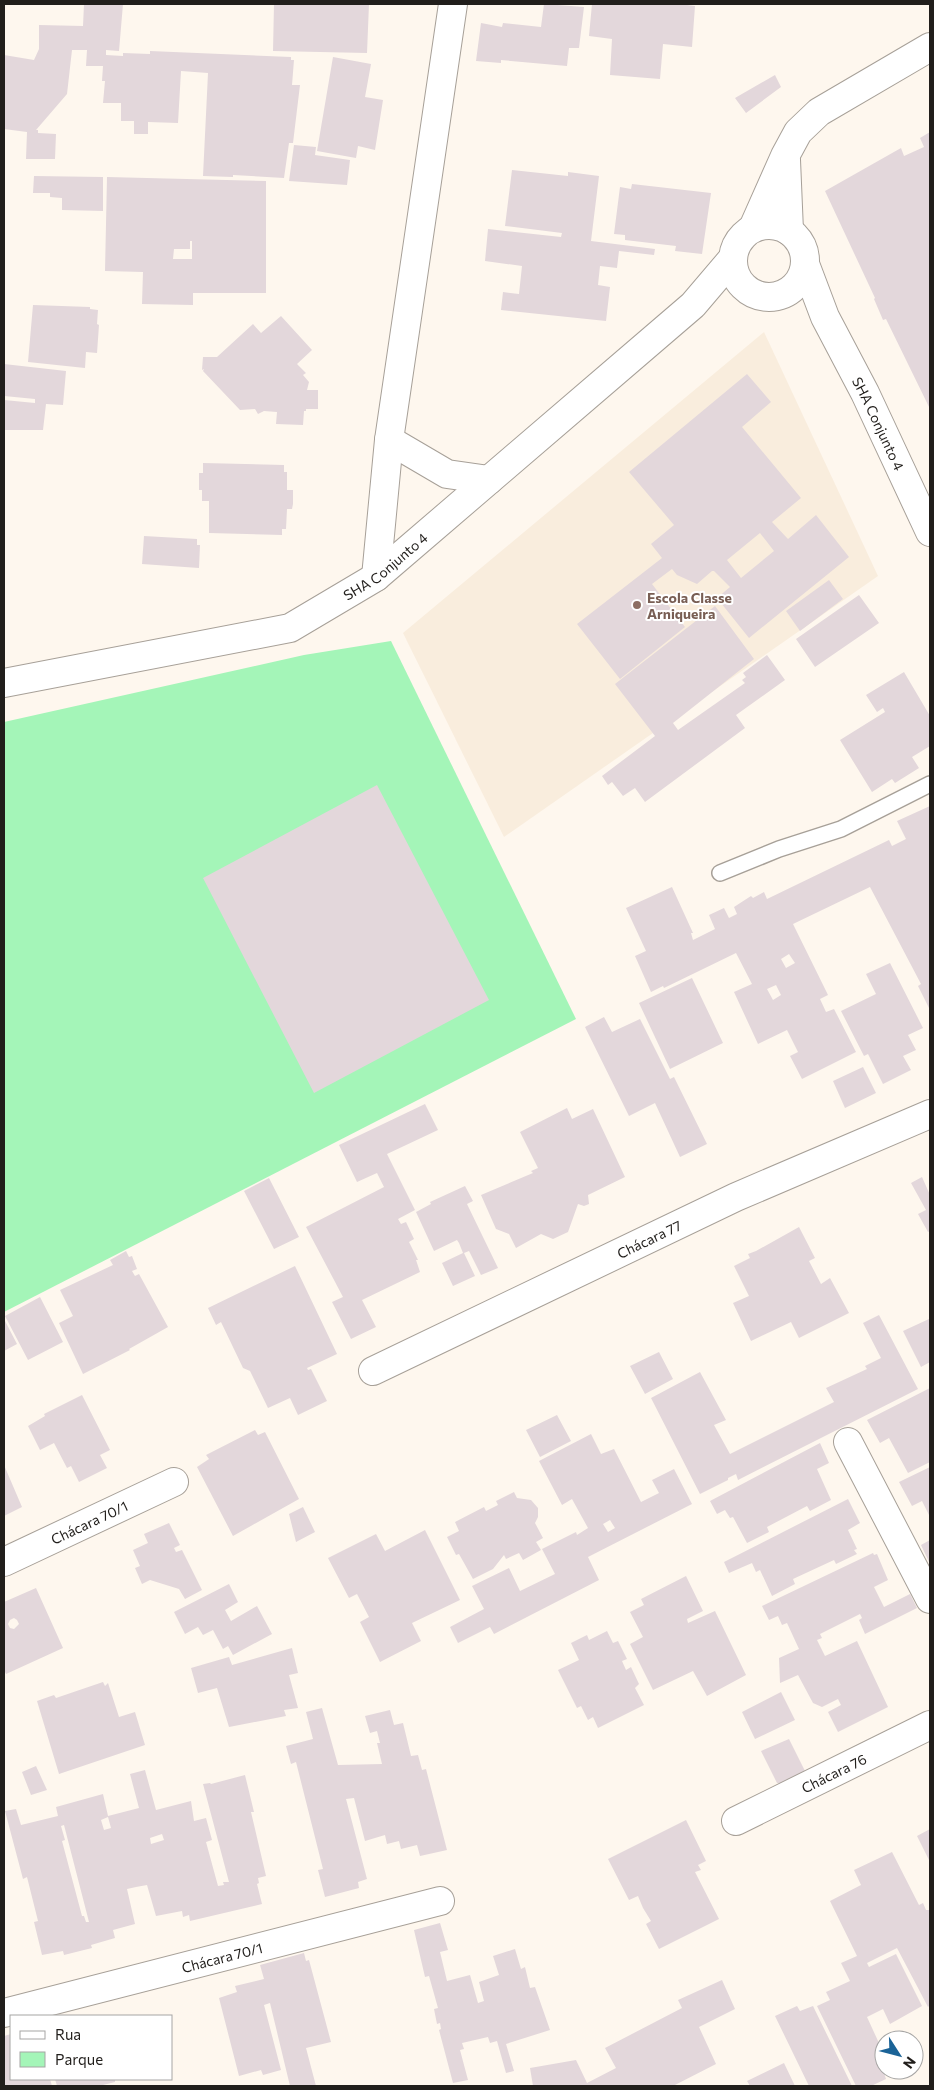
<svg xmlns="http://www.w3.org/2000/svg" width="934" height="2090" font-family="Commissioner,sans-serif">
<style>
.built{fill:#f9eddd}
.green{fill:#a4f5b8}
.building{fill:#e3d7db;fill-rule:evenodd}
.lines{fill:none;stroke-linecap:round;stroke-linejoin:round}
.service-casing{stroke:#a7a098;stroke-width:18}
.minor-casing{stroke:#a7a098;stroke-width:30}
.tertiary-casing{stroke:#a7a098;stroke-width:30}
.service{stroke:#fff;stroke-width:15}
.minor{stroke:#fff;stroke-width:28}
.tertiary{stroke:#fff;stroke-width:28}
.education-dot{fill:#8d6e63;stroke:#fff;stroke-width:2}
.labels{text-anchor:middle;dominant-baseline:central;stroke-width:4;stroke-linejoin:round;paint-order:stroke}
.street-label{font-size:14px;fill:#211e1b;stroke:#fff}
.education-label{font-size:14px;font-weight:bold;fill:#785e54;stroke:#fff;text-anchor:start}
</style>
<rect width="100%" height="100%" fill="#fef7ee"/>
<path class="built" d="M764,332L878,576L504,837L403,633Z"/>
<path class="green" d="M391,641L576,1019L4,1312V722L304,655Z"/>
<path class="building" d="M84,4H123L119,51L106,50V55L123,56V53L150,54V51L291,57V60H294L292,85H300L293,143H289L284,178L233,175V177L203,176L208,73L181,71L178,123L148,122V134H134V121H121V103H103L105,81H102L103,66H86L87,50H72L67,94L36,130H38V133L56,134L55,159H26L27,132L4,129V55L34,60L39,49V25L83,26Z
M274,4H369L367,53L273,51Z
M544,4L584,7L579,48H569L567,66L501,60V63L476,61L481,23L502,27L503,23L541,27Z
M592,4H679L695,6L692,47L663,44L660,79L610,75L612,39L589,36Z
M333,57L371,64L365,97L383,100L375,150L358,146L356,158L317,151Z
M775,75L781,87L746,113L735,98Z
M930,132V409L886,319L883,320L874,299L875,298L825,191L901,148L904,156L924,147L920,138Z
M294,145L316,147L315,155L350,160L347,185L289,181Z
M512,170L568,176V172L599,176L591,241L655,249L654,255L619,251L617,268L600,266L598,285L610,287L606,321L501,310L503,292L519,294L522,266L485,261L488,229L561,237L562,233L505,226Z
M34,176L103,177V211L62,210V198L50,197V193H33Z
M107,177L266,181V293H193V305L142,304L143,272L105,271ZM190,241H192V259H173L174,249H190Z
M632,184L711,193L702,254L675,251L676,246L625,240V235L614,234L620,187L631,189Z
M33,305L90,307V309L98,310L97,324L99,325L97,353L86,352L85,368L28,362Z
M281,316L312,350L297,364L306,373L303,375L309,382L307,390H318V409H306V411H304L303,425L276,424L277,412L264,411L258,414L255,409L240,410L203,371L204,369L202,370L203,357H217L253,324L261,333Z
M4,364L66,371L63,405L46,404L43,430H4V400L35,403V399L4,396Z
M747,374L771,402L742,427L801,498L772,522L788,539L816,515L849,557L749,638L717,598L730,587L714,571H712L697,584L677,575L672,569L652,584L685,627L620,679L577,624L662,558L651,544L674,525L629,472ZM760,533L774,551L741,578L727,560Z
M203,463L284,465V472H287V490H293V504L292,509H287L286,529H282V535L209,533V501H202V490H199V473H203Z
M144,536L197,539V545H200L199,568L142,564Z
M829,580L843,599L800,631L786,611Z
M859,595L879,623L815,667L796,639Z
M715,606L754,659L673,723L678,730L745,683L742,680L746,677L743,673L767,655L785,680L736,715L745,728L645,802L635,788L623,796L612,782L608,785L602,776L655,736L615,684Z
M904,672L930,716V746L912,757L919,768L895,783L892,779L872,792L840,740L885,712L883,708L877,712L866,695Z
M377,785L489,1000L314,1093L203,878Z
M930,806V1010L918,986L921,984L870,887L793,924L828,995L820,999L826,1012L834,1009L856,1052L802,1079L790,1056L798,1052L787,1030L758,1044L734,992L752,984L736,953L664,988L663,986L651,992L635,956L646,951L626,908L672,887L693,933H691L693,940L715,929L709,915L724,908L729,918L737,914L734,907L751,896L753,898L764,892L767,899L889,840L892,846L906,839L897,821ZM789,954L795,963L786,968L781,959ZM776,985L781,995L773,1000L767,989Z
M890,963L923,1028L908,1035L916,1050L903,1056L911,1070L883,1084L868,1054L864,1056L841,1011L876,994L866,974Z
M692,978L723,1043L670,1069L639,1003Z
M604,1017L612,1032L640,1019L670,1079L674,1077L707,1144L680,1157L655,1103L629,1116L585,1027Z
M863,1067L876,1093L845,1108L833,1081Z
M425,1104L438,1130L387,1154L415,1210L398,1219L401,1224L406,1222L414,1239L409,1242L418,1260H416L420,1272L362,1300L376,1327L351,1339L332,1302L343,1297L306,1227L384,1187L377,1173L357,1182L339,1145Z
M567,1108L572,1119L593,1109L625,1177L588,1195L589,1204L584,1206L578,1204L568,1232L553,1239L541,1234L516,1248L509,1234L496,1229L481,1195L533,1173L531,1171L538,1168L520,1132Z
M922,1177L930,1195V1231L928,1232L918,1214L926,1210L911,1183Z
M269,1178L299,1237L274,1249L244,1191Z
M465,1186L473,1201L467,1204L498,1268L481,1275L469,1251L464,1253L475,1276L453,1286L442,1263L463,1253L459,1243L457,1240L434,1251L416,1212L431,1204L430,1202Z
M799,1227L815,1258L809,1261L821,1284L830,1278L849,1313L799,1338L791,1322L751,1341L733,1303L749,1296L734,1266L750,1258L748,1254L756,1251Z
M126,1251L129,1257L132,1256L137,1269L132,1271L135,1276L139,1274L168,1327L129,1349L130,1350L83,1374L59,1323L73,1316L60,1290L113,1265L110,1260Z
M295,1266L337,1354L307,1368L308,1370L311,1369L327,1401L298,1415L290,1398L268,1408L250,1371L243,1368L221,1322L216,1325L208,1308Z
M40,1297L63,1342L28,1360L5,1316Z
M879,1315L918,1389L738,1480L736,1474L728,1478V1480L700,1494L651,1398L700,1372L726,1420L714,1425L730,1454L834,1402L826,1388L867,1369L865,1366L881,1358L863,1323Z
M4,1319L17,1344L4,1351Z
M929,1319L930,1322V1362L921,1367L903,1331Z
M659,1352L673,1379L645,1394L630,1366Z
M930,1388V1462L908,1473L889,1438L880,1443L867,1420Z
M82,1395L110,1450L100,1455L107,1468L79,1482L71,1466L67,1468L54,1443L40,1450L28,1426L45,1416L44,1414Z
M557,1415L571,1441L540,1457L526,1430Z
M255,1430L258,1435L265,1432L299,1499L233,1536L197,1467L209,1459L206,1455Z
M591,1434L601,1454L614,1449L641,1502L659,1493L652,1480L674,1469L692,1504L588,1557L599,1580L494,1634L490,1627L458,1643L450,1627L484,1609L472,1586L509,1568L520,1591L555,1574L542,1549L576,1532L577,1535L588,1528L572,1499L562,1505L539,1461ZM610,1520L615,1528L608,1532L603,1524Z
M820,1443L829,1463L817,1469L831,1500L810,1511L807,1506L767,1527L769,1532L747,1543L733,1517L730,1518L725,1510L717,1514L710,1501Z
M4,1465L22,1507L4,1516Z
M930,1467V1517L922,1501L912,1506L899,1482Z
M514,1492L517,1498L531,1500L538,1508V1517L535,1523L543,1538L536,1542L541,1550L523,1560L519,1553L506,1559L504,1555L493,1569L473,1579L459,1554L456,1555L447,1537L459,1531L455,1522L484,1507L486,1511L498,1505L496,1501Z
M848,1499L860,1523L848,1530L857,1549L854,1550L857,1554L836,1564L834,1560L793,1579L795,1584L772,1596L760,1570L756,1572L752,1563L729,1573L724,1562Z
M303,1507L315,1532L296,1542L289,1514Z
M169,1523L180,1545L174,1548L176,1552L182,1550L202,1590L185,1599L179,1589L150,1580L142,1584L135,1568L140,1566L133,1550L148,1543L144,1534Z
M425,1530L460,1600L412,1623L421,1641L380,1662L360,1622L369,1617L357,1594L349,1598L328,1558L376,1534L385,1551Z
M930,1540V1564L921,1545Z
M873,1553L874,1555L877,1554L888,1580L874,1587L884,1607L910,1594L917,1608L865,1634L859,1620L862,1618L860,1614L820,1634L822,1638L817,1640L825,1656L857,1641L888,1707L838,1732L828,1712L841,1705L838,1699L822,1707L813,1703L798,1675L780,1683L779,1658L799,1649L787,1623L782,1625L778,1616L769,1620L762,1606Z
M686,1576L703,1611L687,1619L688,1623L715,1611L746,1675L707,1696L693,1671L653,1690L630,1644L643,1637L630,1612L644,1605L641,1599Z
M229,1584L238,1602L225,1610L231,1621L257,1606L272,1634L233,1655L228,1646L223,1649L213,1630L203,1635L198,1627L185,1634L174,1612Z
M36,1588L63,1648L6,1674L4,1670V1602ZM14,1618L17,1620L19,1624L14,1629L10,1628L8,1624L10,1620Z
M607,1631L613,1643L618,1641L627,1659L622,1661L626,1670L631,1667L639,1684L635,1688L644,1705L598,1728L593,1717L588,1720L581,1706L577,1708L558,1670L579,1660L571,1643L587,1635L589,1640Z
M292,1648L298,1673L289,1675L298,1708L284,1710L286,1716L229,1727L217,1688L198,1693L191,1668L229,1657L232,1665Z
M103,1682L105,1686L108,1683L119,1717L135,1712L145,1745L59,1774L37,1701L54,1695L56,1698Z
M781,1692L795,1720L755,1739L742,1712Z
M322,1708L338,1765L382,1764L377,1743H380L377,1731L370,1733L365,1716L390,1710L394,1725L403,1723L411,1756L418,1755L422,1770L426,1769L447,1850L420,1856L417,1845L401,1849L399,1841L387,1844L385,1835L365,1841L354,1798L346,1799L367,1879L358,1882L359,1888L325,1897L318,1870L323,1869L296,1762L291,1764L286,1746L313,1739L306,1712Z
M789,1739L807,1775L786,1784L777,1783L761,1751Z
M36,1766L47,1790L31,1795L22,1772Z
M145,1770L156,1810L191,1801L194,1821L206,1818L212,1840L206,1842L218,1886L224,1885L223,1882H229L203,1784L210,1783L211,1784L245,1775L254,1812H251L266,1876L258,1878L259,1883L257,1884L262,1904L190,1921L189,1915L183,1917L182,1911L156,1916L147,1885L136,1887L127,1889L135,1924L113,1930L115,1938L91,1945L92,1948L64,1955L63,1951L42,1955L34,1922L38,1921L27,1877L23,1879L5,1811L16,1809L21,1825L58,1816L56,1807L103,1794L108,1816L139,1808L130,1774ZM108,1817L111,1828L104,1830L101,1820ZM64,1825L89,1922H86L84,1916H82L62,1841L65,1840L61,1826ZM162,1834L164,1840L151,1844L150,1838Z
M686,1820L706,1861L698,1865L701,1870L695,1872L719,1919L659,1949L646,1924L651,1921L643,1908L638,1896L629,1900L608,1859Z
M930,1829V1862L917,1836Z
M892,1852L919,1905L923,1903L926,1910H930V2005L928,2007L897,1948L867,1963L869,1967L896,1954L922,2006L890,2024L883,2009L867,2017L884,2054V2070H890L884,2073L886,2079L871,2086H856L817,2006L830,2000L826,1992L850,1981L841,1963L857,1956L830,1901L861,1885L854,1870Z
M440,1923L448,1950L440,1952L447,1981L470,1975L478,2003L484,2001L479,1982L499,1975L493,1956L515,1949L521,1969L525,1967L530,1988L535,1987L550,2030L506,2044L514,2071L506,2073L497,2041L490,2043L488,2037L462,2043L464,2049L460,2050L468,2080L453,2083L439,2030L441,2029L440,2023L437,2024L434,2009L438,2008L429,1976L425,1977L414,1930Z
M304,1953L306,1961L309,1960L331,2042L306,2048L316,2086H290L270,2003L264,2005L281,2070L263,2075L261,2070L239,2076L219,1998L237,1992L235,1986L264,1979L260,1965Z
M722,1980L735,2009L699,2027L716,2064L673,2086H589L588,2085L587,2086H533L530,2068L576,2060L587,2083L616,2068L605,2048L682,2008L678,2000Z
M797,2006L800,2011L813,2006L852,2086H809L775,2016Z
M11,2034V2079H50L52,2086H4V2036Z
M784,2063L795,2086H750L747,2081Z
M55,2079H115V2082L99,2086H57Z"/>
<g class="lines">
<defs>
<path id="service" d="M720,873L779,849L841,829L930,784"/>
<g id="minor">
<path d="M376,577L389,440L453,4"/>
<path id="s1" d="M373,1371L736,1197L930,1114"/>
<path d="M848,1442L930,1599"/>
<path id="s2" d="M4,1562L174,1482"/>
<path id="s3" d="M736,1821L930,1725"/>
<path id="s4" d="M4,2013L440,1901"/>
</g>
<g id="tertiary">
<path d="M786,160L789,231"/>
<circle cx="769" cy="261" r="36"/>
<path d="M753,228L785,156L798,132L819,112L930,47"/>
<path id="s5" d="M805,264L825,317L865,393L930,532"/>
<path d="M389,440L447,474L489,480"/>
<path id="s6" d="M4,683L290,628L376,577L693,305L733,258"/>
</g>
</defs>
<use href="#service" class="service-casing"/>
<use href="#minor" class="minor-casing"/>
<use href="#tertiary" class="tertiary-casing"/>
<use href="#service" class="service"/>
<use href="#minor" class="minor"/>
<use href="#tertiary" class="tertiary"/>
</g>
<circle class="education-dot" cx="637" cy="605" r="5"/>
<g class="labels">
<g class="street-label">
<text stroke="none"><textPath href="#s5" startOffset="176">SHA Conjunto 4</textPath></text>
<text stroke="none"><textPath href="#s6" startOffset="405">SHA Conjunto 4</textPath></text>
<text stroke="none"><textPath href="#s1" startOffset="306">Chácara 77</textPath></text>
<text stroke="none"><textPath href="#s2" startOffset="94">Chácara 70/1</textPath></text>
<text stroke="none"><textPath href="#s3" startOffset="109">Chácara 76</textPath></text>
<text stroke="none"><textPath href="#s4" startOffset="225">Chácara 70/1</textPath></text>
</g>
<g class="education-label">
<text x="647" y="597">Escola Classe<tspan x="647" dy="16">Arniqueira</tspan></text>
</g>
</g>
<rect width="934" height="2090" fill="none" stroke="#211e1b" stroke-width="10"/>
<rect x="10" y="2015" width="162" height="65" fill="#ffffff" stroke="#a6a5a4"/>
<rect x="20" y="2031" width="25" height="8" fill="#ffffff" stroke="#a6a5a4"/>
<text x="55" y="2040" font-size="15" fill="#211e1b">Rua</text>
<rect x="20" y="2052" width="25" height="15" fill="#a4f5b8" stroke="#a6a5a4"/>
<text x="55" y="2065" font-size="15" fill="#211e1b">Parque</text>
<g transform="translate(899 2055) rotate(126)"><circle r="24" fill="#ffffff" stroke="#a6a5a4"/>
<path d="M0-4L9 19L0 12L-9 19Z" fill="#1b6397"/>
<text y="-8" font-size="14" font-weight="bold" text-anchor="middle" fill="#211e1b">N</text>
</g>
</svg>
